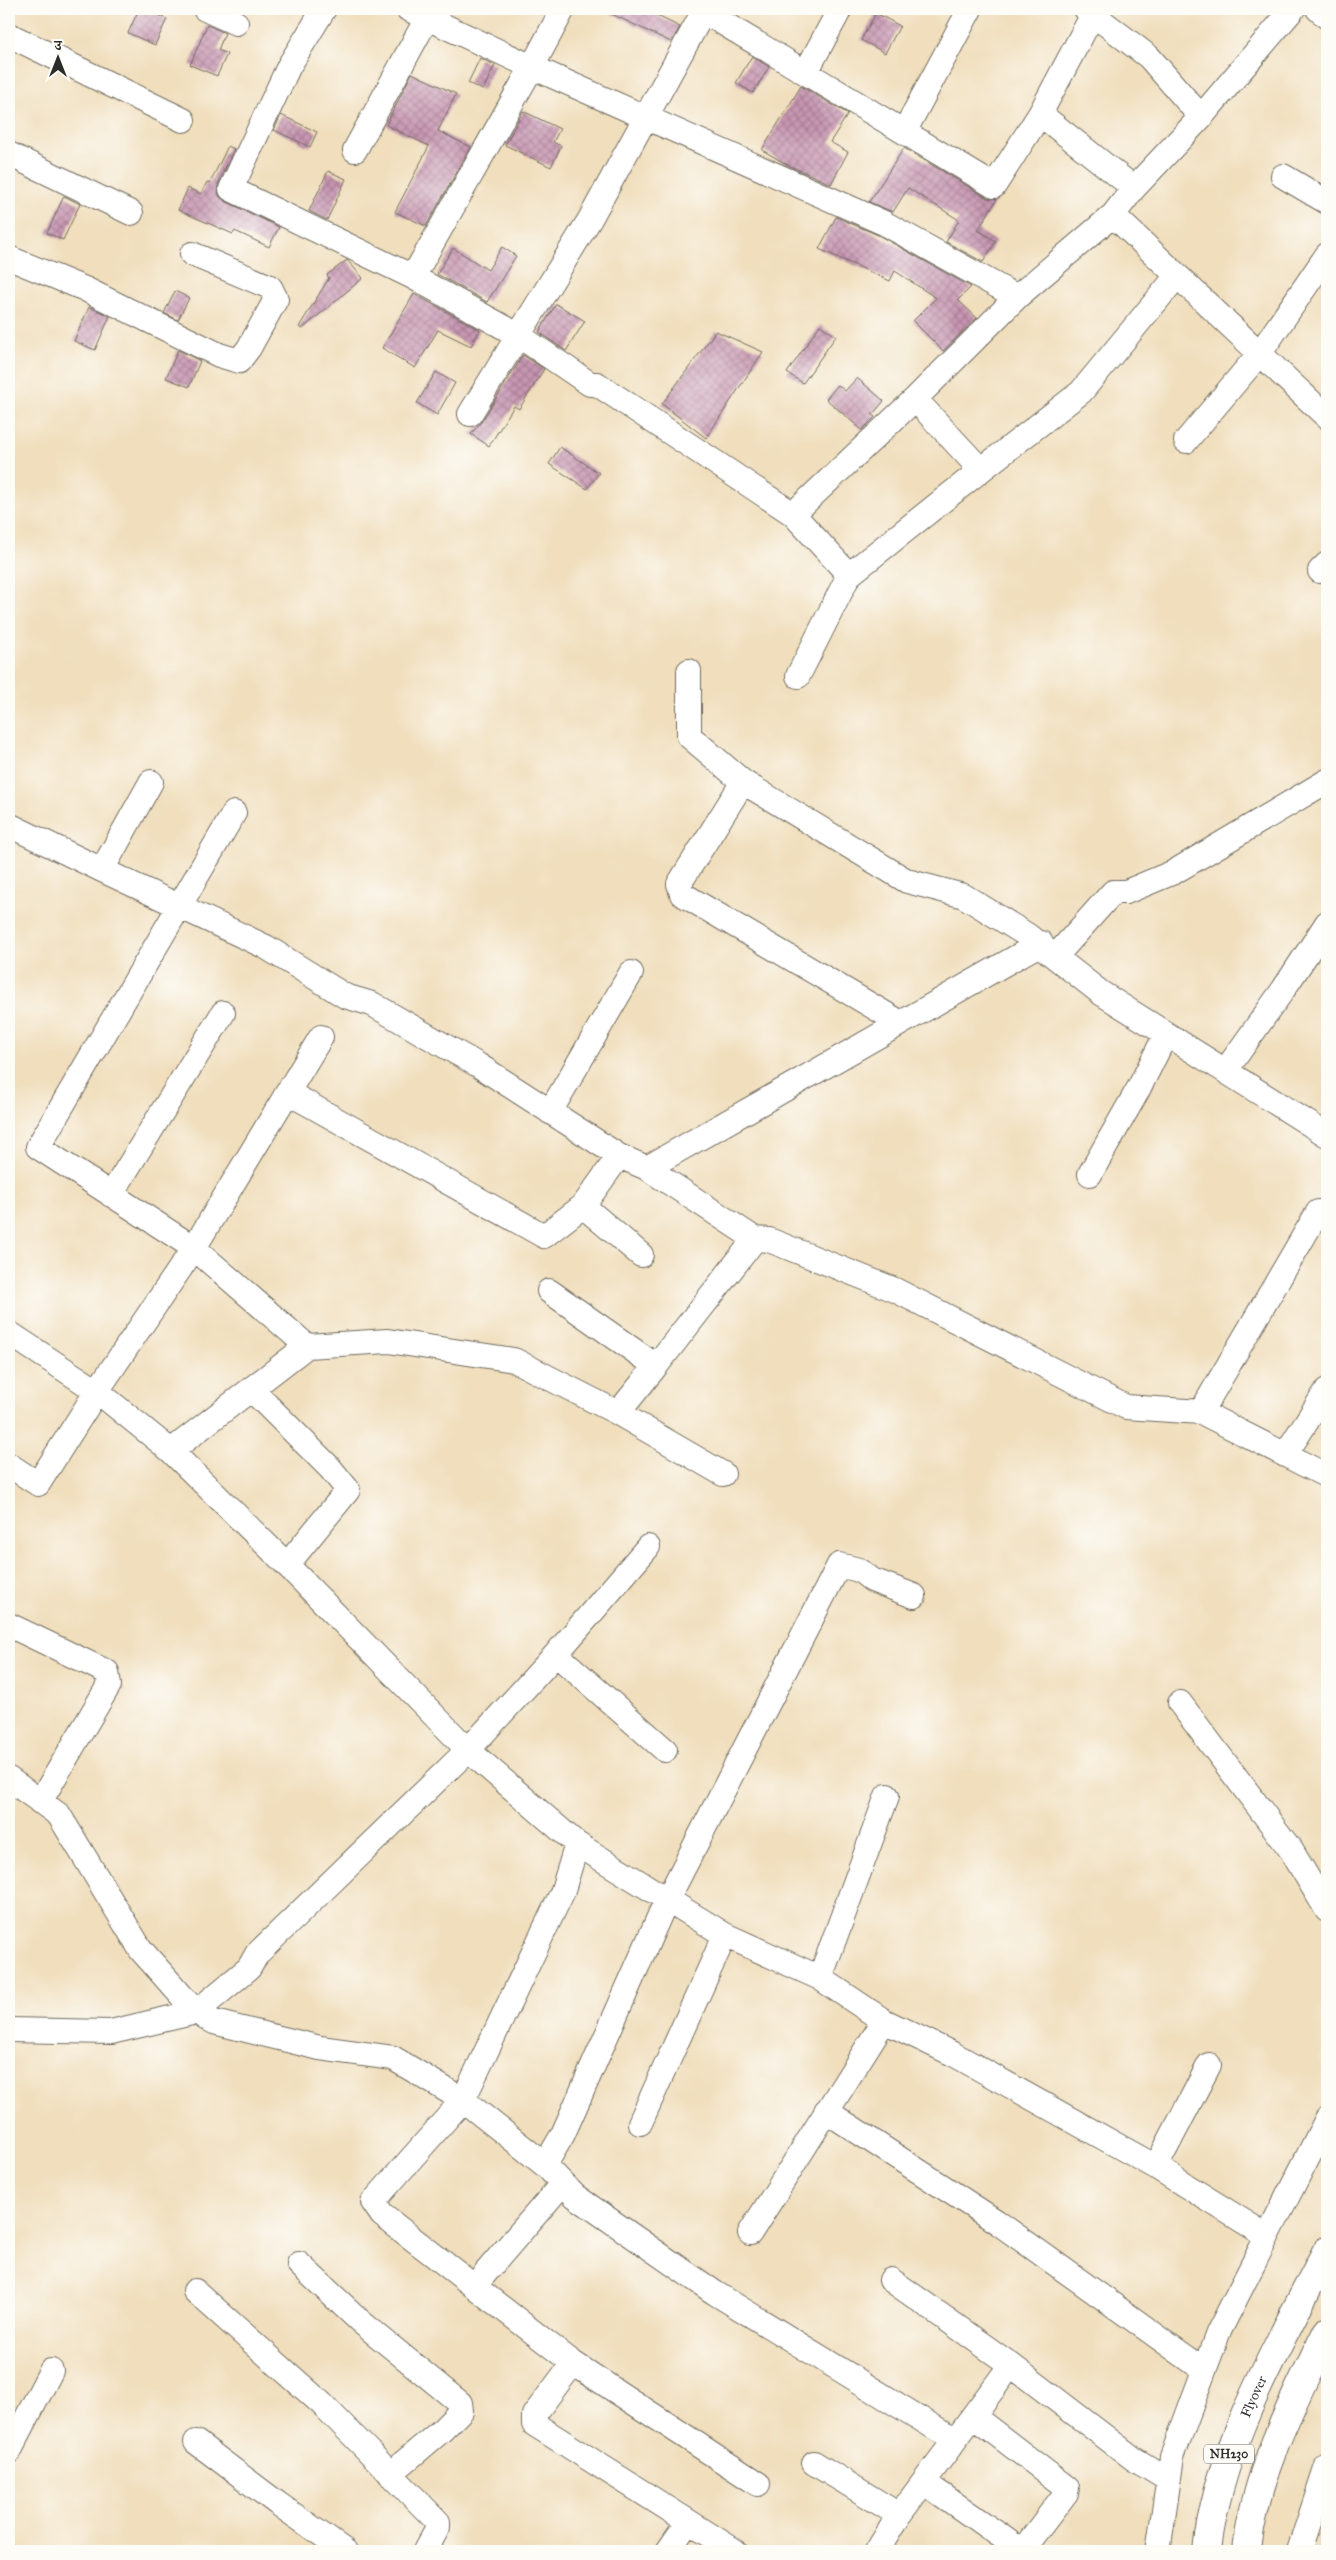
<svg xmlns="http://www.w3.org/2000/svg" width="1336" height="2560" font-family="'IM FELL Great Primer','Noto Serif Devanagari',serif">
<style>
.building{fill:url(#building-cross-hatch)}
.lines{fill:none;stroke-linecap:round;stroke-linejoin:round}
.minor-casing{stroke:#706a5e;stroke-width:26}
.highway-casing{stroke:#706a5e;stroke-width:30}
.minor{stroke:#fff;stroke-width:24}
.highway{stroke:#fff;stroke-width:28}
.labels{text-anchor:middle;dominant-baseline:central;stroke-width:5;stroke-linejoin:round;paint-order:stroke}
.shield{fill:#fdfcf7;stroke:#6a6a68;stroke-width:1}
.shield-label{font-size:12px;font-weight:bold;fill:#2b2b2b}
.street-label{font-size:14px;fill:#2b2b2b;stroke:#fdfcf7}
</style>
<defs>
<pattern id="building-cross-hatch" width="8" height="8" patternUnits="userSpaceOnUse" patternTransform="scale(1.25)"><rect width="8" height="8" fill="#c896b2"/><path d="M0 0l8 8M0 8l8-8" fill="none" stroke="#a37b91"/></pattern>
</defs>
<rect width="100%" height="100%" fill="#fdfcf7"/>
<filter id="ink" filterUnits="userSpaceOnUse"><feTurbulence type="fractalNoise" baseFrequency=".02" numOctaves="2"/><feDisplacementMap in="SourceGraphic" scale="10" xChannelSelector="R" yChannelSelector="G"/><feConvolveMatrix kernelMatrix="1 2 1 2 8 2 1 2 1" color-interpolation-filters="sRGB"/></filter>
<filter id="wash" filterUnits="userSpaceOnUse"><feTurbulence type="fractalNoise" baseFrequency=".0096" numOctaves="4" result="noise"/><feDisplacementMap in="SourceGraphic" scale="20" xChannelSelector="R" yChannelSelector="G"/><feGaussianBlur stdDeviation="1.12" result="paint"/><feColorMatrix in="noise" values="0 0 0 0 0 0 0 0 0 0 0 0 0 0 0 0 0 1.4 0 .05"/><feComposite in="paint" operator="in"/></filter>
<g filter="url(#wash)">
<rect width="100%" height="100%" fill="#f0debc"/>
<g id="blocks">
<path class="building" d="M139,9H145L167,19L155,45L128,33Z
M601,9H643L680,27L671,42Z
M876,13L900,26L885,53L861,40Z
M207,25L225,33L218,50L227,54L217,76L190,65Z
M752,56L769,67L753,93L736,83Z
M480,58L495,65L483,90L468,83Z
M412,73L456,94L438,131L471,147L426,226L395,212L429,146L386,125Z
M801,86L848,114L830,142L848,152L831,184L788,165L762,150Z
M523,111L560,129L553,142L561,146L551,167L505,145Z
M281,115L317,132L310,147L274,130Z
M228,146L234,149L218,184L219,196L225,201L279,227L269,247L235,231L233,234L178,210L188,188L201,194L207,182L210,183Z
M904,148L987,198L997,199L978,230L996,241L983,262L946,242L959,220L908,188L893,212L869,202Z
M328,171L346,179L327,220L309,211Z
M64,196L80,204L63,240L47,233Z
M836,217L878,235L971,287L958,300L977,318L943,351L913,321L936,298L895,271L890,281L819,249Z
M502,247L516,256L487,302L437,274L453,248L488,270Z
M347,260L363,278L302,329L299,327L329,278L327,275Z
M175,291L189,298L178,320L164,313Z
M414,294L480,330L471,346L438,330L415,368L382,348Z
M556,304L585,321L566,351L539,332Z
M89,307L110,316L95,350L74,341Z
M820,325L836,336L803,383L787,373Z
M716,331L763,352L706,438L662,404Z
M178,350L200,361L189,387L166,378Z
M523,355L544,369L519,409L514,406L489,446L471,434L482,421Z
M436,372L455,383L437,415L417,403Z
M857,378L884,401L872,415L875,417L862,430L826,399L838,385L845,391Z
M560,447L599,473L587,489L549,464Z"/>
</g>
</g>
<g filter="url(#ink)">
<use href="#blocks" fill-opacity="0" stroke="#706a5e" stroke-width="1"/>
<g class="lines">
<defs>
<path id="minor" d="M205,9L236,23
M324,9L289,66L231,189L413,277L518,335L590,384H597L793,514L849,575
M408,9L532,67L884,223L1017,297
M1086,9L1149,57L1201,117
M1318,9L1327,17
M703,11L994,186L1040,114L1134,188
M9,35L183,120
M806,72L840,9
M1040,114L1093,14L1098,9
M904,132L970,9
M355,150L432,9
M9,154L131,213
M1283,176L1327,202
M1113,215L1327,417
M9,258L85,289L219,355L239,361L249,348L276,299L270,287L192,254
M413,277L532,67L563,9
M915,399L981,470L1081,392L1177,276
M470,414L590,219L705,9
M1186,441L1260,353L1327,255
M793,514L915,399L1017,297L1113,215L1134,188L1201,117L1293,9
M1320,571L1327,564
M689,671V736L743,782L907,881L964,896L1027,935L1101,993L1327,1135
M798,676L849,575L981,470
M743,782L679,884L682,894L901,1023
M234,813L38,1147L194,1248L307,1346
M9,825L102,870L151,782
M102,870L266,947L345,996L372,1004L478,1065L619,1156L647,1168L755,1239L769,1240L895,1290L1126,1407L1201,1412L1327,1476
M1055,957L1113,892H1126L1174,872L1327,781
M1226,1070L1283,990L1327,923
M287,1092L544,1236L583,1206L619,1156
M550,1112L631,973
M647,1168L1041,943
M1090,1174L1139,1088L1166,1034
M111,1195L223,1013
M583,1206L641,1255
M549,1291L656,1366L755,1239
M9,1333L97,1391L171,1451L287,1565L468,1750L577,1844L725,1935L820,1978L884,2021L955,2055L1156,2167L1267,2236
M252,1390L330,1468L348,1490L287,1565
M1201,1412L1318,1212
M618,1413L656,1366
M171,1451L307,1346L388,1341L514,1360L618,1413L723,1474
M1285,1455L1327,1390
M9,1465L38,1484L97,1391L194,1248L321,1037
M9,1625L107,1672L109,1685L40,1802
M556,1654L665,1750
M1180,1703L1291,1850L1327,1910
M9,1779L59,1815L141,1950L196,2012L214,2022L320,2048L393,2058L463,2100L545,2165L575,2196L715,2293L955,2440
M577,1844L562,1893L463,2100L373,2202L382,2215L573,2363L758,2484
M820,1978L887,1796
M9,2030L111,2032L196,2012L249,1968L257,1954L468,1750L556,1654L648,1547
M826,2111L997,2222L1204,2370
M640,2123L725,1935
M545,2165L563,2134L663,1908L839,1565L859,1570L872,1580L914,1596
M1156,2167L1209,2065
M750,2233L884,2021
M299,2264L361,2322L460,2403L461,2411L441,2431L390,2474
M891,2280L1011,2365L1134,2459L1167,2479
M475,2285L562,2184
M195,2291L322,2404L438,2522V2527L425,2551
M573,2363L534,2415V2424L735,2551
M973,2416L1067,2488L1066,2493L1022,2551
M196,2442L277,2503L345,2551
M9,2452L51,2371
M814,2463L899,2515
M925,2483L1022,2551
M668,2551L688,2522
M877,2551L899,2515L1011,2365
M1158,2551L1172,2457L1218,2333L1327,2119
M1299,2551L1327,2466"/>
<g id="highway">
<path id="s1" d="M1207,2551C1218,2446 1280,2343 1327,2250"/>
<path d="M1247,2551C1255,2473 1293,2401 1327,2332"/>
</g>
</defs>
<use href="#minor" class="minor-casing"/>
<use href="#highway" class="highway-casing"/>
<use href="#minor" class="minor"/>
<use href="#highway" class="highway"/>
</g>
</g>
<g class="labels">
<rect class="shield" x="1204" y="2444.5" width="50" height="19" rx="4"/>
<g class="shield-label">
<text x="1229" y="2454">NH230</text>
</g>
<g class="street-label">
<text stroke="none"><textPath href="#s1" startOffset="162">Flyover</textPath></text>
</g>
</g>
<rect width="1336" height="2560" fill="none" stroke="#fdfcf7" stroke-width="30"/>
<g transform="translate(58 58)" stroke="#fdfcf7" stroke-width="4" paint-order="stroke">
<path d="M0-4L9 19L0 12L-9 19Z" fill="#2b2b2b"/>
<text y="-8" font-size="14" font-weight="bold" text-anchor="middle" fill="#2b2b2b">उ</text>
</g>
</svg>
